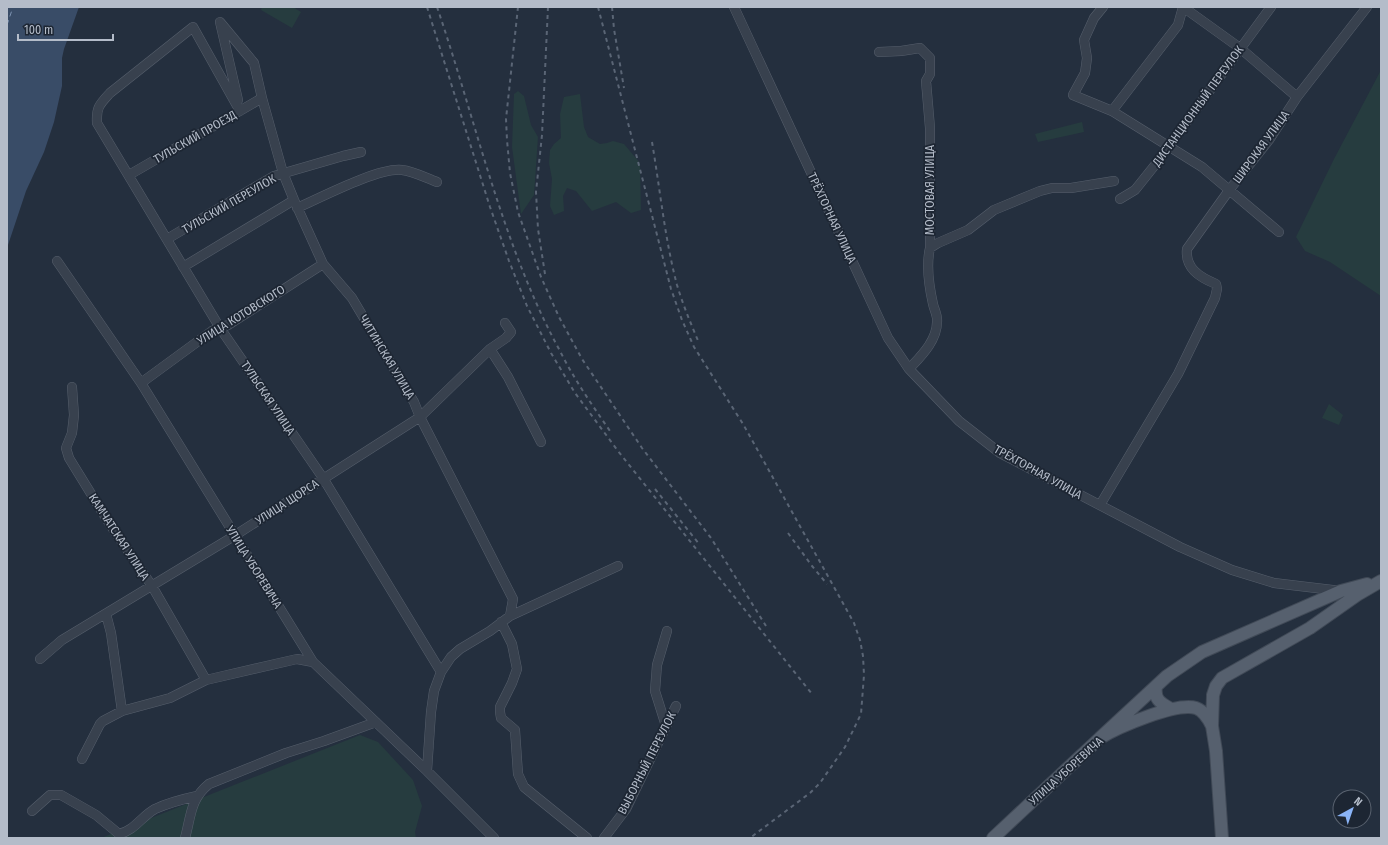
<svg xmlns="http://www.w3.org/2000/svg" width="1388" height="845" font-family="'Fira Sans Condensed',sans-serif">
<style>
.green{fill:#263c3f}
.water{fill:#394c67}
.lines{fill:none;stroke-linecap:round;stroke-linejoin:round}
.ferry{stroke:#7c92b1;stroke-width:1;stroke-dasharray:5 4;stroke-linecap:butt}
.minor-casing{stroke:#565f6c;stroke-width:10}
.major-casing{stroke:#414a57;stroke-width:14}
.minor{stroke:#38414e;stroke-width:9}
.major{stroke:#56606e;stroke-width:12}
.rail{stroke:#5a6575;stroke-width:2;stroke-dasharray:4 4;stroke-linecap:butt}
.labels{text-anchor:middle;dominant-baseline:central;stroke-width:3.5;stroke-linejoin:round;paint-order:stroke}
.street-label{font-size:12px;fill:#b4bcc9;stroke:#1d2633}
</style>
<rect width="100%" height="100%" fill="#242f3e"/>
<path class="green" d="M262,7H293L301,12L292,28L261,10Z
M1381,70V296L1330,262L1305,251L1296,237L1334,159Z
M518,91L524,96L531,125L538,137L534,195L521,214L512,147L514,94Z
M580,94L584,127L588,137L600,144L607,143L613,141L624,144L640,163L641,210L631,213L616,202L592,211L576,191L567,188L563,196L564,211L554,215L550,206L552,179L549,163L550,150L554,144L561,138L560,114L564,97Z
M1082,122L1084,132L1038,142L1035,134Z
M1329,404L1343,415L1339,425L1322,418Z
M360,735L378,742L413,780L422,806L415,832L416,838H101Z"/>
<path class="water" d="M7,7H79L64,49L62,58V86L54,122L44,152L26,191L7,248Z"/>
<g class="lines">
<path class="ferry" d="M7,25L13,7"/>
<defs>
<path id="minor" d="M734,7L888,338L909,369L959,421L1000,453L1180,547L1232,570L1274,583L1341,591
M1103,7L1094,18L1084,40L1087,58L1085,73L1073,95L1112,111L1202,167L1279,232
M1183,7L1240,48L1297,97
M879,52L901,51L920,48L930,58V74L926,81L930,128V248C926,265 929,286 933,304C934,309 938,316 937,322C937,341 920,357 909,369
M238,100L220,22L254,63L262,98L283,173L294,200L323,264L352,298L414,402L420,417L513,599L510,616
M240,111L193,27L110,93C100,104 96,107 97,123L220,328L323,478L441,672
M1112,111L1178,25L1183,7
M129,175L262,98
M1120,199L1135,190L1155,165L1271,7
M297,208C320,198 379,167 402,170C413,171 426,178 437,182
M167,239L274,176L343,156L361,152
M930,248L938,243L968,230L994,210L1040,191L1052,188H1071L1114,181
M57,261L141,383L313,662L427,771L494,838
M183,267L294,200
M490,349L508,377L541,442
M141,383L212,331L228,325L323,264
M72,387L74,415L72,433L66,448L69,458L109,523L152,586L206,680
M1100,505L1178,374L1215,298L1217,289L1216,284C1199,277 1185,268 1187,249L1230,189L1269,140L1297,97L1367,7
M106,614L111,633L122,711
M501,622L512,644L517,669L512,683L500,707V712L501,718L515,730L518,774L524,787L587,838
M40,659L62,640L234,536L420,417L490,349L506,338L511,332L505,323
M666,726L655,691L657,665L667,631
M82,759L100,724L103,721L122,711L170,698L206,680L297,659L313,662
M427,771L431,712L434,691L441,672L451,657L460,649L490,631L510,616L618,566
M32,811L50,795H61L96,815L119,834C134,831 142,816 155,809C168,803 183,799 197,796
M185,838C191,817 190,799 209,784L286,753L324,741L376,722
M604,838L626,809L676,706"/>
<path id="major" d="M1156,687C1154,700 1161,703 1171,709
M1100,738L1167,676L1202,652L1341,591L1367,584
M993,838L1100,738C1118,727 1176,702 1196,708C1204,711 1208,718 1212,726
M1222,838L1216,751L1212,726L1213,695L1216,686L1222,678L1310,628L1357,595L1381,581"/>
</defs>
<use href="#minor" class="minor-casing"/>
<use href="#major" class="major-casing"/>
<use href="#minor" class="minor"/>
<use href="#major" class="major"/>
<path class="rail" d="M427,7L490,207L509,261L527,306L551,353L575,393L618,451L812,694
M437,7C476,121 502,245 560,351C574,379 592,405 610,431
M518,7L506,119L507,140L510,173L518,212L541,277L559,317L582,359L642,448L711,538L766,626
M598,7L671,289L682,320L694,347L743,424L854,623L860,640L863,656L864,675L861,714L845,747L820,783L810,793L750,838
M612,7L614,29L624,88
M652,142C660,189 665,240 677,285C683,305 691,324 699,343
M545,274L538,229L536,192L542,135L548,7
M655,489L700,545
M788,533L812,566L827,584"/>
</g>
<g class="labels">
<g class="street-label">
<text transform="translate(1198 106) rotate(-54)">ДИСТАНЦИОННЫЙ ПЕРЕУЛОК</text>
<text transform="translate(195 137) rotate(-30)">ТУЛЬСКИЙ ПРОЕЗД</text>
<text transform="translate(1261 147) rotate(-54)">ШИРОКАЯ УЛИЦА</text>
<text transform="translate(930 190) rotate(-90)">МОСТОВАЯ УЛИЦА</text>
<text transform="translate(229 204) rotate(-30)">ТУЛЬСКИЙ ПЕРЕУЛОК</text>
<text transform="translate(832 218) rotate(65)">ТРЁХГОРНАЯ УЛИЦА</text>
<text transform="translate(241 315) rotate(-32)">УЛИЦА КОТОВСКОГО</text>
<text transform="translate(387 357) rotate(59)">ЧИТИНСКАЯ УЛИЦА</text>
<text transform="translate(268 398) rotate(56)">ТУЛЬСКАЯ УЛИЦА</text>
<text transform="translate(1038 472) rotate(29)">ТРЁХГОРНАЯ УЛИЦА</text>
<text transform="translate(287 502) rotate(-33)">УЛИЦА ЩОРСА</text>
<text transform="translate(119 537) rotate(57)">КАМЧАТСКАЯ УЛИЦА</text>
<text transform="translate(254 567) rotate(58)">УЛИЦА УБОРЕВИЧА</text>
<text transform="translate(647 763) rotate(-63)">ВЫБОРНЫЙ ПЕРЕУЛОК</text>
<text transform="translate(1066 771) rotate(-42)">УЛИЦА УБОРЕВИЧА</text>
</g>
</g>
<rect width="1388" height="845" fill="none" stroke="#b4bcc9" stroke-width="16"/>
<g transform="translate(1352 809) rotate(40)"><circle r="19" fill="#1d2633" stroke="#59626f"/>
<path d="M0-3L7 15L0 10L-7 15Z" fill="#8ab4f8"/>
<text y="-6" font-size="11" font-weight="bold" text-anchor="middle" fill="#b4bcc9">N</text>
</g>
<path d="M18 34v6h95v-6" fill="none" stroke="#b4bcc9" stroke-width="2"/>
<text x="24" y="34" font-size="12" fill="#b4bcc9" stroke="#1d2633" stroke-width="3" paint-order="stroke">100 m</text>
</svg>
